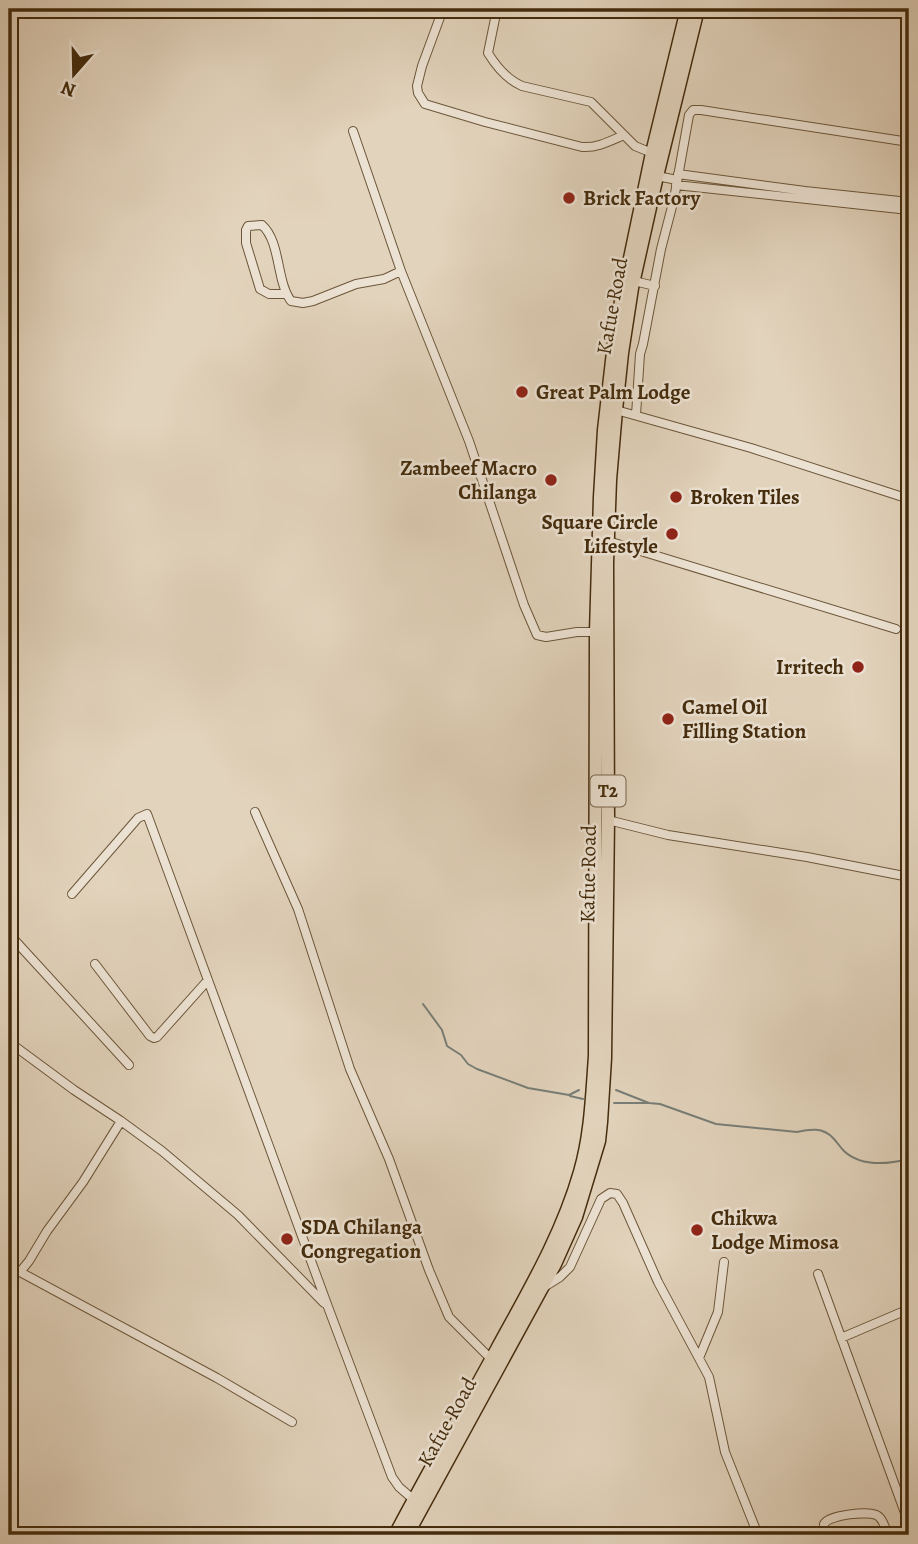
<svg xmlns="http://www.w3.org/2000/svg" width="918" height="1544" font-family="Alegreya,serif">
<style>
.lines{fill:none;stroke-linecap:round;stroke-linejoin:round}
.stream{stroke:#787e77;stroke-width:2}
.minor-casing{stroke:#6c5639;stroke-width:10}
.highway-casing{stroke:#442c0d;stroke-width:15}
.minor{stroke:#ece2d3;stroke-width:8}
.highway{stroke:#e2d3bc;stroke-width:12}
.poi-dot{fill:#8f2418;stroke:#ece2d3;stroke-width:2.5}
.labels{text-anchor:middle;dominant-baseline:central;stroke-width:5;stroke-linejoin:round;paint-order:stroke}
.shield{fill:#ece2d3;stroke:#766348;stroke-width:2}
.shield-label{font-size:19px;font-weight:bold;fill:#442c0d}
.poi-label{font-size:21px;font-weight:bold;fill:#442c0d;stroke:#ece2d3;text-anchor:start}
.street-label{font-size:21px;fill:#442c0d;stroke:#ece2d3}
</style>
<rect width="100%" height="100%" fill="#e2d3bc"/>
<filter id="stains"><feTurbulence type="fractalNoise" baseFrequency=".00286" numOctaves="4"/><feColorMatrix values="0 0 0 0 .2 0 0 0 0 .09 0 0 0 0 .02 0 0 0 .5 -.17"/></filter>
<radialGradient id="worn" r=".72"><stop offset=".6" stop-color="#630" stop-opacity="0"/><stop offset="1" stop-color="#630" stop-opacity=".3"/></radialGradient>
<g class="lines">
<path class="stream" d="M423,1004L442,1030L447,1046L461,1055L468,1064L477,1069L528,1088L569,1095L579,1090
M616,1090L649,1103L660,1104L716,1124L797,1132C810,1129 823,1127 833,1138C837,1142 840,1147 844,1151C861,1167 889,1164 909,1159
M570,1096L583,1099
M614,1103H648"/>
<defs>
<path id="minor" d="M443,9L422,66L417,86L418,93L425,104L485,122L582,147C598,148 610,141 624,135
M497,9L488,53C496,66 508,80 522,86L591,102L635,146L652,153
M353,131L401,271L469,441L524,605L537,635L546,637L577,632H596
M678,174L805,191L909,202
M657,176L677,180
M676,185L909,210
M634,281L655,286
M286,294H269L260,289L246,243V230L248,226L262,225C281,242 276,281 291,301L303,303L313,301L356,284L384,279L401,271
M616,410L751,448L909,499
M636,415L640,354L643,344L661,249L674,199L689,115L693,110H701L909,142
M608,541L896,629
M255,812L298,909L350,1069L389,1159L429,1270L449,1317L491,1359
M608,820L668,835L807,857L909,877
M72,894L138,818L147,814L328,1307L392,1477L399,1487L414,1500
M9,934L129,1065
M95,964L150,1036L154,1038L157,1037L208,980
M9,1042L74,1090L121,1121L162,1151L238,1215L324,1303
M9,1266L217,1378L292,1422
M20,1272L29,1261L47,1231L83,1182L121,1121
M818,1274L909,1524
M544,1287L560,1277L570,1267L601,1199L610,1193L617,1194L623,1203L658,1282L709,1377L725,1452L758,1535
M841,1338L909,1309
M699,1358L718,1312L724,1262
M824,1535C824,1534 824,1525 824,1524C828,1515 870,1510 878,1516C884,1520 885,1529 888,1535"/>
<path id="highway" d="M395,1535C428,1473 463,1411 497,1349C528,1292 562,1235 580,1172C591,1134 592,1096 595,1056L596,632L600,497L604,430L616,326L624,287L652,153L687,9
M407,1535L555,1264L576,1217L599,1141L601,1122L605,1058L608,820L607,563L610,480L616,410L622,353L632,288L657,176L698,9"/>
</defs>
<use href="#minor" class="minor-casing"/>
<use href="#highway" class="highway-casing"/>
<use href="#minor" class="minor"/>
<use href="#highway" class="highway"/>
</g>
<g class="poi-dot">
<circle cx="569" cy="198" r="7"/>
<circle cx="522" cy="392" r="7"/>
<circle cx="551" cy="480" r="7"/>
<circle cx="676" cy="497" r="7"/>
<circle cx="672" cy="534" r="7"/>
<circle cx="858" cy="667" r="7"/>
<circle cx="668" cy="719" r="7"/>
<circle cx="697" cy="1230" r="7"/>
<circle cx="287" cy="1239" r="7"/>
</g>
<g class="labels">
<rect class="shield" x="590.5" y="775.5" width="35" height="31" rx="5"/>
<g class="shield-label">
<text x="608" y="791">T2</text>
</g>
<g class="poi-label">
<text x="583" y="198">Brick Factory</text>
<text x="536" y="392">Great Palm Lodge</text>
<text x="537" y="468" text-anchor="end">Zambeef Macro<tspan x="537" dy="24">Chilanga</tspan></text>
<text x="690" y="497">Broken Tiles</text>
<text x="658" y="522" text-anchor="end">Square Circle<tspan x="658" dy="24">Lifestyle</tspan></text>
<text x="844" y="667" text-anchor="end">Irritech</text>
<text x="682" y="707">Camel Oil<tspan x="682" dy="24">Filling Station</tspan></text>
<text x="711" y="1218">Chikwa<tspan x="711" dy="24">Lodge Mimosa</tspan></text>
<text x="301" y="1227">SDA Chilanga<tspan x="301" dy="24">Congregation</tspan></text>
</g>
<g class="street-label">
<text transform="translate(612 306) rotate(-80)">Kafue Road</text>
<text transform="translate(588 874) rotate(-89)">Kafue Road</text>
<text transform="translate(447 1422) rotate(-61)">Kafue Road</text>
</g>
</g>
<rect width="918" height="1544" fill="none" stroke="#e2d3bc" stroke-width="35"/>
<rect x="10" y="10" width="897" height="1523" fill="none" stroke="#442c0d" stroke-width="3.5"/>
<rect x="18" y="18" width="883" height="1509" fill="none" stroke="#442c0d" stroke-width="2"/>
<g transform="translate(74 74) rotate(200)" stroke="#ece2d3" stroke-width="5" paint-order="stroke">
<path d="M0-5L12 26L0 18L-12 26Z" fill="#442c0d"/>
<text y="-10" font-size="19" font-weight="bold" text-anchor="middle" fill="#442c0d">N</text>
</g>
<rect width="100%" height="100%" filter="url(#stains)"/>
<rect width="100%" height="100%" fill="url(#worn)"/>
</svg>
